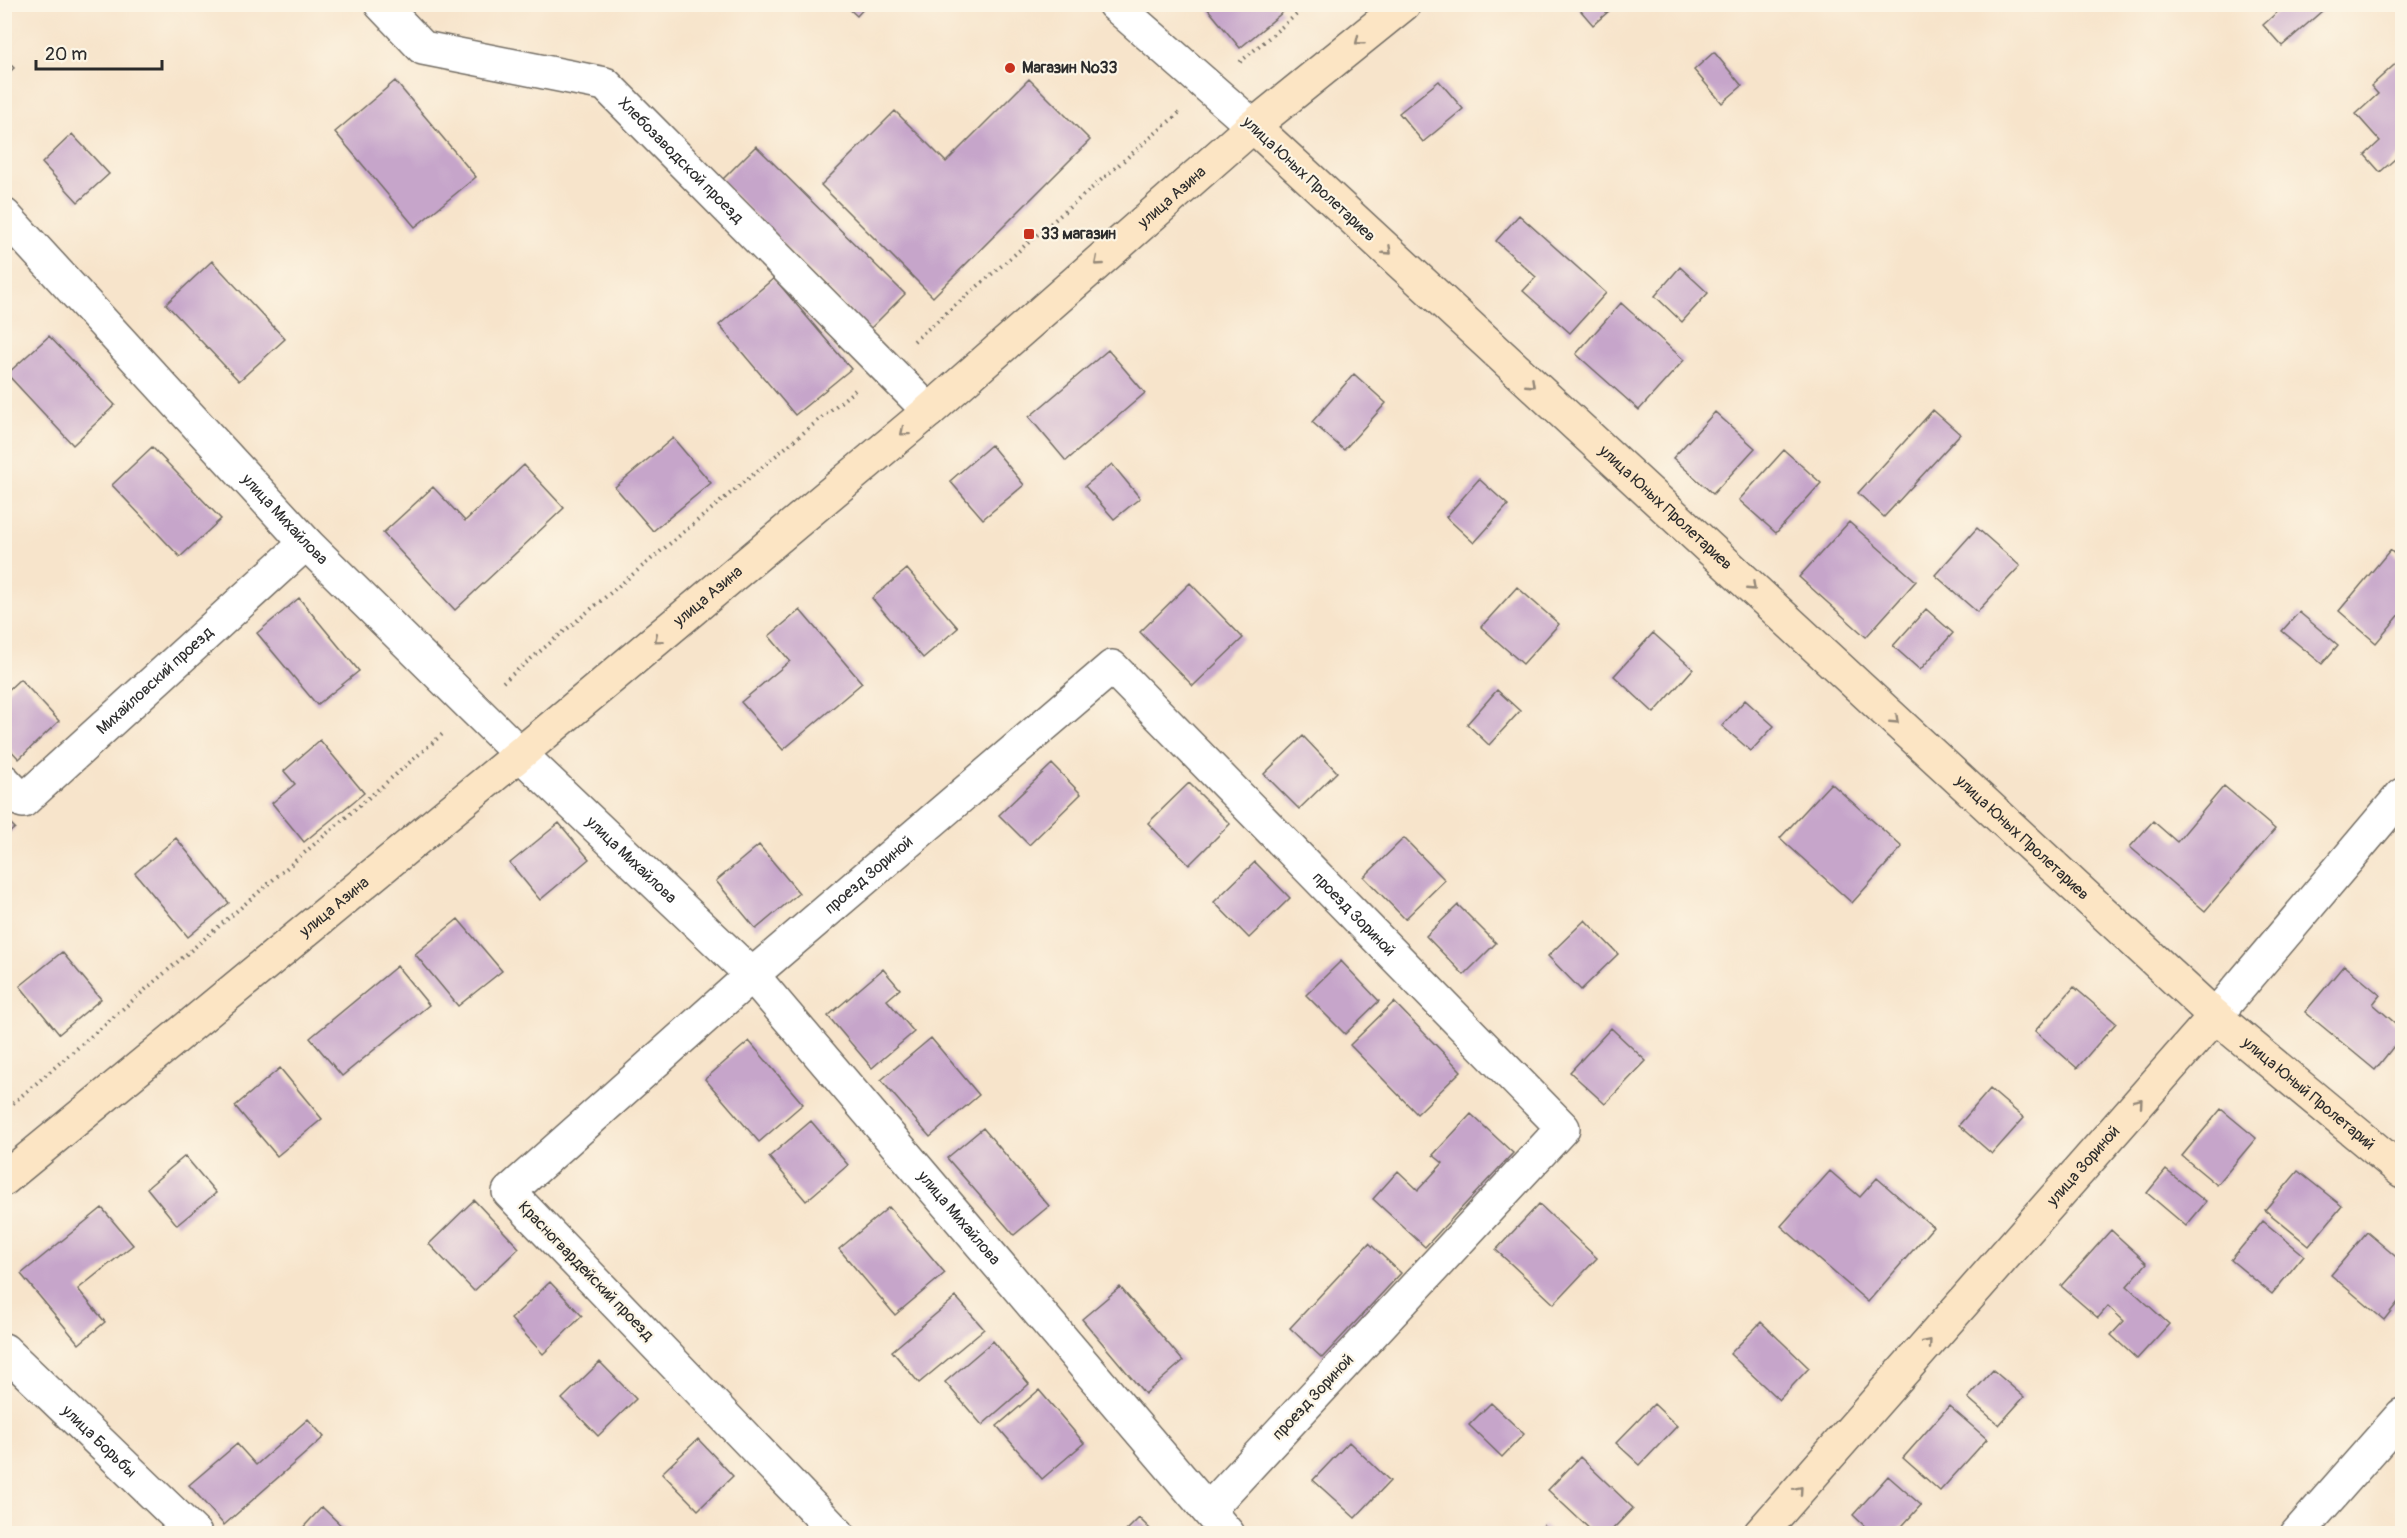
<svg xmlns="http://www.w3.org/2000/svg" width="2407" height="1538" font-family="Pangolin,sans-serif">
<style>
.building{fill:#c6a5ca}
.lines{fill:none;stroke-linecap:round;stroke-linejoin:round}
.street-casing{stroke:#726c63;stroke-width:36}
.secondary-casing{stroke:#726c63;stroke-width:36}
.path{stroke:#726c63;stroke-width:4;stroke-dasharray:1.5 4.5;stroke-linecap:butt}
.street{stroke:#fff;stroke-width:33}
.secondary{stroke:#fce5c4;stroke-width:33}
.oneway{stroke:#948878}
.poi-dot{fill:#c8321e;stroke:#fcf5e5;stroke-width:2}
.labels{text-anchor:middle;dominant-baseline:central;stroke-width:4.5;stroke-linejoin:round;paint-order:stroke}
.poi-label{font-size:16px;font-weight:bold;fill:#2b2b2b;stroke:#fcf5e5;text-anchor:start}
.street-label{font-size:16px;fill:#2b2b2b;stroke:#fcf5e5}
</style>
<rect width="100%" height="100%" fill="#fcf5e5"/>
<filter id="ink" filterUnits="userSpaceOnUse"><feTurbulence type="fractalNoise" baseFrequency=".0167" numOctaves="2"/><feDisplacementMap in="SourceGraphic" scale="12" xChannelSelector="R" yChannelSelector="G"/><feConvolveMatrix kernelMatrix="1 2 1 2 8 2 1 2 1" color-interpolation-filters="sRGB"/></filter>
<filter id="wash" filterUnits="userSpaceOnUse"><feTurbulence type="fractalNoise" baseFrequency=".008" numOctaves="4" result="noise"/><feDisplacementMap in="SourceGraphic" scale="24" xChannelSelector="R" yChannelSelector="G"/><feGaussianBlur stdDeviation="1.35" result="paint"/><feColorMatrix in="noise" values="0 0 0 0 0 0 0 0 0 0 0 0 0 0 0 0 0 1.4 0 .05"/><feComposite in="paint" operator="in"/></filter>
<g filter="url(#wash)">
<rect width="100%" height="100%" fill="#f7e4cb"/>
<g id="blocks">
<path class="building" d="M844,4H868L857,16Z
M1211,4H1276L1283,12L1240,48L1207,8Z
M1575,4H1617L1593,25Z
M2282,4H2330L2282,46L2263,25L2284,6Z
M1714,52L1742,86L1722,103L1694,70Z
M4,58L14,68L4,77Z
M2402,58V153L2380,172L2365,155L2380,141L2356,114L2378,94L2371,86Z
M1029,79L1090,140L933,297L821,185L895,111L946,162Z
M395,81L476,177L415,227L335,132Z
M1439,81L1463,109L1423,142L1399,113Z
M72,134L109,174L78,202L42,163Z
M756,146L905,294L869,330L721,181Z
M1519,215L1606,293L1570,333L1523,291L1536,277L1496,241Z
M212,261L285,339L239,381L166,304Z
M1680,267L1708,293L1682,322L1655,296Z
M774,278L851,369L795,415L719,325Z
M1621,303L1684,360L1639,410L1576,354Z
M49,336L115,405L73,445L7,374Z
M1108,350L1145,393L1066,461L1029,417Z
M1354,374L1386,403L1344,450L1312,422Z
M1933,410L1960,434L1884,517L1858,493Z
M1715,412L1755,448L1713,494L1673,458Z
M673,438L711,483L653,531L615,487Z
M991,445L1024,485L983,519L950,481Z
M152,447L221,519L180,557L112,485Z
M1784,450L1821,483L1776,533L1739,500Z
M1112,464L1140,498L1114,519L1085,486Z
M524,465L564,508L455,610L383,533L433,487L465,521Z
M1479,479L1508,505L1474,543L1446,517Z
M1849,522L1916,581L1866,637L1799,577Z
M1977,528L2020,566L1977,612L1935,575Z
M2390,550L2402,561V612L2376,643L2339,611Z
M907,569L958,628L923,658L872,598Z
M1190,583L1243,638L1193,686L1140,632Z
M1517,587L1559,624L1523,664L1481,627Z
M299,598L359,671L317,705L257,633Z
M1926,609L1953,633L1920,670L1893,646Z
M800,610L862,683L783,750L741,702L790,661L769,636Z
M2299,612L2338,645L2322,664L2282,631Z
M1653,633L1693,669L1654,713L1614,676Z
M20,679L59,721L19,759L4,743V694Z
M1497,690L1520,711L1489,745L1467,724Z
M1745,700L1774,726L1751,751L1722,726Z
M1303,736L1337,772L1299,809L1264,774Z
M320,740L364,793L304,842L272,803L295,784L284,771Z
M1052,764L1081,794L1029,845L999,815Z
M1189,783L1230,824L1189,865L1148,823Z
M1831,783L1902,847L1852,903L1780,838Z
M2224,786L2275,829L2205,911L2130,847L2153,821L2177,842Z
M4,817L15,828L4,837Z
M559,823L589,859L540,900L510,863Z
M176,838L229,903L188,937L135,873Z
M1404,838L1445,880L1405,919L1364,877Z
M759,845L799,893L756,929L716,881Z
M1255,862L1290,898L1249,938L1214,902Z
M1458,905L1496,943L1464,975L1426,936Z
M458,919L502,971L458,1006L415,954Z
M1585,920L1618,954L1581,990L1548,956Z
M62,952L101,999L59,1034L20,986Z
M1341,961L1379,1001L1345,1034L1306,995Z
M2344,965L2380,995L2373,1004L2402,1029V1036L2375,1070L2305,1012Z
M397,966L429,1005L342,1076L310,1038Z
M883,969L900,989L887,1000L914,1032L872,1068L828,1016Z
M2074,987L2116,1023L2077,1068L2035,1031Z
M1394,1002L1461,1071L1417,1114L1350,1045Z
M1611,1028L1646,1061L1605,1104L1570,1072Z
M931,1038L979,1095L930,1137L881,1080Z
M749,1041L803,1104L759,1142L705,1079Z
M280,1068L322,1119L277,1156L235,1106Z
M1990,1089L2024,1118L1992,1154L1959,1125Z
M2221,1109L2256,1138L2217,1185L2182,1156Z
M1471,1114L1513,1153L1425,1247L1373,1199L1398,1171L1418,1190L1443,1163L1433,1155Z
M811,1121L848,1165L806,1201L769,1157Z
M983,1128L1049,1206L1014,1235L947,1158Z
M185,1156L216,1193L177,1225L147,1188Z
M2166,1170L2206,1202L2186,1226L2147,1193Z
M1830,1171L1860,1197L1877,1178L1933,1227L1868,1302L1781,1226Z
M2298,1171L2342,1206L2309,1246L2265,1210Z
M474,1200L519,1248L474,1291L429,1244Z
M1539,1204L1597,1258L1554,1304L1496,1250Z
M889,1207L945,1273L895,1315L839,1249Z
M102,1208L133,1245L78,1289L105,1322L79,1344L21,1274Z
M2263,1221L2304,1255L2272,1294L2231,1260Z
M2111,1230L2147,1263L2127,1286L2169,1324L2137,1359L2111,1335L2124,1321L2108,1306L2098,1318L2061,1286Z
M2367,1232L2402,1262V1297L2384,1320L2331,1275Z
M1369,1243L1401,1273L1322,1358L1290,1328Z
M550,1282L582,1316L543,1354L511,1319Z
M1120,1287L1183,1361L1145,1394L1082,1319Z
M956,1297L984,1329L919,1383L892,1351Z
M1761,1322L1809,1368L1779,1400L1730,1354Z
M993,1341L1029,1384L982,1425L945,1382Z
M600,1362L636,1399L598,1436L562,1399Z
M1993,1370L2024,1397L1999,1425L1968,1398Z
M1039,1390L1084,1443L1042,1479L997,1426Z
M1491,1403L1524,1434L1502,1457L1469,1425Z
M1654,1404L1677,1426L1640,1465L1616,1443Z
M1949,1406L1987,1439L1940,1491L1903,1458Z
M308,1419L324,1437L224,1525L189,1485L237,1444L256,1465Z
M698,1439L733,1476L698,1510L662,1473Z
M1349,1442L1390,1481L1355,1518L1313,1480Z
M1580,1457L1633,1508L1608,1534H1595L1548,1490Z
M1888,1476L1921,1505L1895,1534H1873L1853,1515Z
M322,1507L350,1534H297Z
M1139,1518L1155,1534H1123Z
M1544,1525L1553,1534H1536Z"/>
</g>
</g>
<g filter="url(#ink)">
<use href="#blocks" fill-opacity="0" stroke="#726c63" stroke-width="1.5"/>
<g class="lines">
<defs>
<g id="street">
<path id="s1" d="M381,4L423,48L605,84L929,411"/>
<path d="M1114,4L1253,126"/>
<path id="s2" d="M4,215L306,543L520,754L752,975L1228,1534"/>
<path id="s3" d="M4,781L23,801L306,543"/>
<path d="M2215,1016L2402,795"/>
<path id="s4" d="M4,1350L195,1534"/>
<path id="s5" d="M838,1534L509,1192L752,975L1112,667L1563,1128L1208,1510"/>
<path d="M2297,1534L2402,1415"/>
</g>
<g id="secondary">
<path id="s6" d="M1253,126L2215,1016L2402,1171"/>
<path id="s7" d="M4,1179L520,754L929,411L1253,126L1404,4"/>
<path id="s8" d="M1760,1534L2215,1016"/>
</g>
</defs>
<use href="#street" class="street-casing"/>
<use href="#secondary" class="secondary-casing"/>
<path class="path" d="M1240,62L1309,4
M914,341L1179,113
M503,682L855,390
M4,1111L445,732"/>
<use href="#street" class="street"/>
<use href="#secondary" class="secondary"/>
</g>
<defs><path id="oneway-chevron" d="M-2-3.5L2.5 0L-2 3.5" fill="none" stroke-width="1.6" stroke-linecap="round" stroke-linejoin="round" transform="scale(1.5)"/></defs>
<g class="oneway">
<use href="#oneway-chevron" transform="translate(1359 41) rotate(141)"/>
<use href="#oneway-chevron" transform="translate(1388 251) rotate(43)"/>
<use href="#oneway-chevron" transform="translate(1098 262) rotate(139)"/>
<use href="#oneway-chevron" transform="translate(1531 384) rotate(43)"/>
<use href="#oneway-chevron" transform="translate(904 432) rotate(140)"/>
<use href="#oneway-chevron" transform="translate(1752 587) rotate(43)"/>
<use href="#oneway-chevron" transform="translate(658 639) rotate(140)"/>
<use href="#oneway-chevron" transform="translate(1895 720) rotate(43)"/>
<use href="#oneway-chevron" transform="translate(2139 1102) rotate(-49)"/>
<use href="#oneway-chevron" transform="translate(1928 1343) rotate(-49)"/>
<use href="#oneway-chevron" transform="translate(1799 1490) rotate(-49)"/>
</g>
</g>
<g class="poi-dot">
<circle cx="1010" cy="68" r="6"/>
<rect x="1023" y="228" width="12" height="12" rx="3"/>
</g>
<g class="labels">
<g class="poi-label">
<text x="1022" y="68">Магазин №33</text>
<text x="1041" y="234">33 магазин</text>
</g>
<g class="street-label">
<text stroke="none"><textPath href="#s1" startOffset="354">Хлебозаводской проезд</textPath></text>
<text transform="translate(1309 179) rotate(43)">улица Юных Пролетариев</text>
<text stroke="none"><textPath href="#s7" startOffset="1526">улица Азина</textPath></text>
<text stroke="none"><textPath href="#s6" startOffset="562">улица Юных Пролетариев</textPath></text>
<text stroke="none"><textPath href="#s2" startOffset="414">улица Михайлова</textPath></text>
<text stroke="none"><textPath href="#s7" startOffset="914">улица Азина</textPath></text>
<text stroke="none"><textPath href="#s3" startOffset="206">Михайловский проезд</textPath></text>
<text stroke="none"><textPath href="#s6" startOffset="1048">улица Юных Пролетариев</textPath></text>
<text stroke="none"><textPath href="#s2" startOffset="900">улица Михайлова</textPath></text>
<text stroke="none"><textPath href="#s5" startOffset="954">проезд Зориной</textPath></text>
<text stroke="none"><textPath href="#s7" startOffset="428">улица Азина</textPath></text>
<text stroke="none"><textPath href="#s5" startOffset="1620">проезд Зориной</textPath></text>
<text stroke="none"><textPath href="#s6" startOffset="1432">улица Юный Пролетарий</textPath></text>
<text stroke="none"><textPath href="#s8" startOffset="490">улица Зориной</textPath></text>
<text stroke="none"><textPath href="#s2" startOffset="1386">улица Михайлова</textPath></text>
<text transform="translate(586 1271) rotate(46)">Красногвардейский проезд</text>
<text transform="translate(1313 1397) rotate(-47)">проезд Зориной</text>
<text stroke="none"><textPath href="#s4" startOffset="132">улица Борьбы</textPath></text>
</g>
</g>
<rect width="2407" height="1538" fill="none" stroke="#fcf5e5" stroke-width="24"/>
<path d="M36 60v9h126v-9" fill="none" stroke="#2b2b2b" stroke-width="3"/>
<text x="45" y="60" font-size="18" fill="#2b2b2b" stroke="#fcf5e5" stroke-width="4.5" paint-order="stroke">20 m</text>
</svg>
